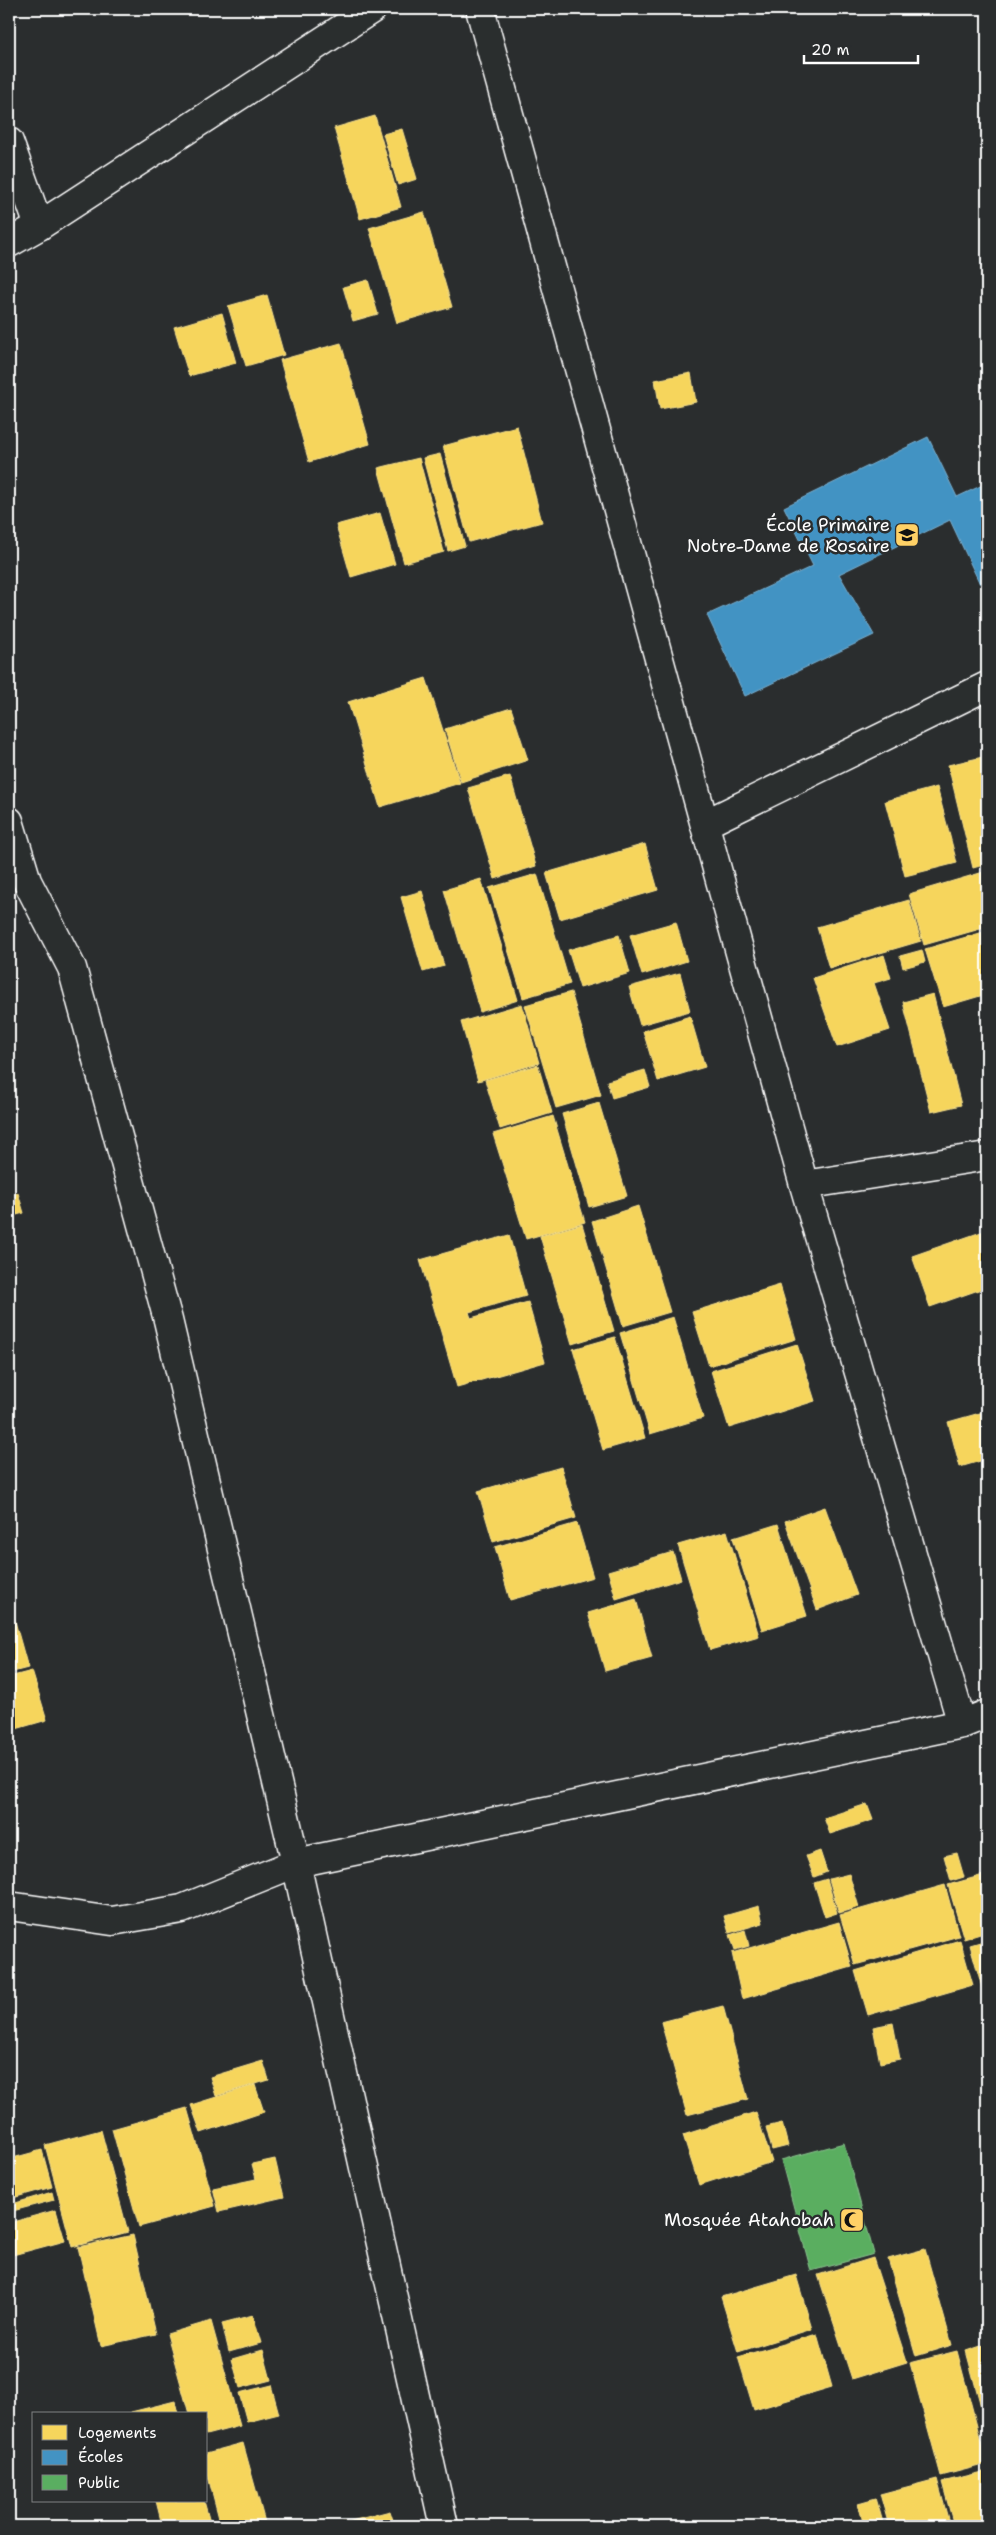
<svg xmlns="http://www.w3.org/2000/svg" width="996" height="2535" font-family="'Shantell Sans',sans-serif">
<style>
.homes{fill:#f6d55c;stroke:#f9e28d}
.schools{fill:#4393c3;stroke:#7bb3d5}
.public{fill:#5aae61;stroke:#8cc690}
.lines{fill:none;stroke-linecap:round;stroke-linejoin:round}
.street-casing{stroke:#fff;stroke-width:31}
.street{stroke:#2a2d2e;stroke-width:28}
.labels{text-anchor:middle;dominant-baseline:central;stroke-width:5;stroke-linejoin:round;paint-order:stroke}
.poi-label{font-size:18px;fill:#fff;stroke:#2a2d2e;text-anchor:end}
</style>
<rect width="100%" height="100%" fill="#2a2d2e"/>
<filter id="ink" filterUnits="userSpaceOnUse"><feTurbulence type="fractalNoise" baseFrequency=".02" numOctaves="2"/><feDisplacementMap in="SourceGraphic" scale="10" xChannelSelector="R" yChannelSelector="G"/><feConvolveMatrix kernelMatrix="1 2 1 2 8 2 1 2 1" color-interpolation-filters="sRGB"/></filter>
<g filter="url(#ink)">
<path class="homes" d="M375,116L401,207L360,219L334,128Z
M402,129L417,179L398,185L383,134Z
M424,212L452,307L397,323L369,228Z
M368,280L378,314L353,321L343,287Z
M267,295L284,355L246,366L228,306Z
M222,313L236,363L189,376L174,327Z
M341,343L370,444L309,462L280,360Z
M691,373L696,402L660,409L655,380Z
M517,426L542,522L469,542L443,446Z
M440,454L465,546L448,551L423,458Z
M419,458L444,552L404,563L378,468Z
M380,513L395,564L351,577L336,525Z
M426,678L460,783L380,807L348,702Z
M511,708L528,760L461,782L445,729Z
M987,756V864L973,868L948,765Z
M510,776L536,866L495,879L468,788Z
M937,787L957,863L905,876L885,801Z
M645,844L658,890L560,919L546,873Z
M987,871V927L924,945L909,894Z
M537,874L570,984L523,998L489,888Z
M481,879L518,1000L480,1012L444,890Z
M422,891L444,966L423,972L401,897Z
M909,900L921,941L829,968L817,927Z
M676,922L687,961L642,975L630,935Z
M987,931V994L943,1007L925,949Z
M619,935L630,973L580,988L568,950Z
M922,950L925,962L903,968L900,956Z
M884,955L891,978L874,983L890,1030L837,1047L813,978Z
M680,973L690,1011L640,1025L629,987Z
M571,992L601,1095L556,1108L525,1005Z
M933,994L961,1105L931,1112L903,1002Z
M522,1004L539,1063L478,1081L461,1022Z
M690,1016L705,1067L658,1081L643,1031Z
M538,1065L552,1113L500,1129L485,1080Z
M645,1070L650,1087L612,1098L607,1081Z
M599,1103L627,1196L589,1207L562,1114Z
M553,1116L585,1222L526,1239L493,1134Z
M18,1193L24,1213L9,1217V1195Z
M638,1206L670,1312L623,1326L592,1221Z
M582,1224L614,1331L572,1344L540,1236Z
M987,1230V1287L930,1307L912,1256Z
M509,1235L526,1296L469,1312L471,1318L528,1302L545,1362L457,1387L420,1260Z
M780,1285L796,1339L709,1366L692,1312Z
M673,1317L703,1418L650,1434L620,1333Z
M615,1337L645,1438L603,1450L573,1349Z
M797,1344L815,1401L729,1428L711,1371Z
M987,1411V1459L960,1467L948,1422Z
M561,1467L576,1518L493,1542L478,1491Z
M825,1507L857,1595L817,1610L785,1521Z
M577,1523L593,1577L510,1600L495,1547Z
M778,1524L807,1616L762,1630L733,1538Z
M727,1531L759,1636L710,1650L678,1545Z
M673,1552L681,1579L616,1599L608,1571Z
M636,1599L652,1658L605,1671L588,1613Z
M9,1600L28,1668L9,1673Z
M32,1671L47,1720L9,1731V1677Z
M867,1804L873,1820L830,1834L824,1818Z
M820,1851L827,1872L814,1877L806,1856Z
M957,1853L964,1877L951,1881L944,1856Z
M849,1874L859,1907L839,1913L829,1879Z
M987,1874V1932L964,1939L948,1885Z
M827,1879L837,1913L825,1917L814,1883Z
M945,1885L959,1936L855,1965L840,1915Z
M759,1906L763,1923L729,1933L724,1916Z
M839,1922L852,1967L742,1999L732,1953Z
M745,1930L749,1946L735,1950L730,1935Z
M960,1940L973,1985L868,2015L855,1971Z
M987,1940V1993L984,1994L970,1945Z
M723,2006L748,2099L687,2115L661,2022Z
M893,2023L900,2059L880,2063L873,2027Z
M263,2061L269,2080L216,2096L210,2077Z
M255,2085L264,2112L201,2133L191,2105Z
M187,2108L215,2206L139,2227L112,2129Z
M756,2112L772,2162L699,2185L683,2135Z
M782,2123L788,2146L772,2150L766,2127Z
M101,2130L128,2232L72,2247L45,2145Z
M42,2150L52,2187L9,2199V2159Z
M275,2159L284,2197L219,2212L213,2188L256,2179L252,2164Z
M52,2192L54,2200L9,2212V2205Z
M56,2210L65,2241L9,2256V2223Z
M133,2235L156,2334L101,2346L78,2247Z
M925,2249L952,2345L916,2356L888,2259Z
M873,2258L907,2362L852,2379L818,2275Z
M796,2275L812,2329L738,2352L721,2297Z
M253,2315L261,2343L229,2352L222,2323Z
M211,2321L240,2426L206,2435V2414H189L167,2334Z
M817,2334L832,2387L754,2410L738,2357Z
M987,2344V2429L966,2351Z
M263,2350L271,2380L240,2388L232,2359Z
M957,2351L987,2464L941,2476L910,2363Z
M271,2385L279,2414L247,2422L239,2393Z
M175,2401L178,2414H131V2412Z
M243,2443L266,2526H221L206,2469V2453Z
M987,2471V2526H954L942,2482Z
M937,2479L950,2526H889L880,2494Z
M876,2498L884,2526H864L858,2503Z
M156,2501H204L211,2526H154V2523L161,2521Z
M390,2511L395,2526H332Z"/>
<path class="schools" d="M928,437L957,497L987,483V581L980,584L950,520L839,574L874,635L745,696L707,615L813,566L784,507Z"/>
<path class="public" d="M844,2143L874,2254L811,2271L781,2160Z"/>
<g class="lines">
<defs>
<path id="street" d="M480,9L804,1185L962,1724
M9,142L39,226
M9,243L39,226L372,9
M9,821L27,881L72,968L168,1320L296,1863L444,2526
M705,824L987,686
M804,1185L987,1156
M9,1906L112,1921L182,1909L296,1863L962,1724L987,1714"/>
</defs>
<use href="#street" class="street-casing"/>
<use href="#street" class="street"/>
</g>
</g>
<defs>
<symbol id="school-square" viewBox="-11 -11 22 22"><rect x="-9" y="-9" width="18" height="18" rx="4" fill="#ffd166" stroke="#2a2d2e"/><path d="M0-5L7-2L0 1L-7-2ZM-4 1L0 2.5L4 1V4Q0 6-4 4Z" fill="#111"/></symbol>
<symbol id="mosque-square" viewBox="-11 -11 22 22"><rect x="-9" y="-9" width="18" height="18" rx="4" fill="#ffd166" stroke="#2a2d2e"/><path d="M3.5-4.9A6 6 0 1 0 3.5 4.9A5 5 0 1 1 3.5-4.9Z" fill="#111"/></symbol>
</defs>
<g fill-rule="evenodd">
<use href="#school-square" x="893" y="521" width="28" height="28"/>
<use href="#mosque-square" x="838" y="2206" width="28" height="28"/>
</g>
<g class="labels">
<g class="poi-label">
<text x="890" y="525">École Primaire<tspan x="890" dy="21">Notre-Dame de Rosaire</tspan></text>
<text x="834" y="2220">Mosquée Atahobah</text>
</g>
</g>
<rect width="996" height="2535" fill="none" stroke="#2a2d2e" stroke-width="30"/>
<rect x="15" y="15" width="966" height="2505" fill="none" stroke="#fff" stroke-width="2" filter="url(#ink)"/>
<rect x="32" y="2412" width="175" height="90" fill="#2a2d2e" stroke="#7f8182"/>
<rect x="42" y="2425" width="25" height="15" fill="#f6d55c" stroke="#7f8182"/>
<text x="78" y="2438" font-size="15" fill="#ffffff">Logements</text>
<rect x="42" y="2450" width="25" height="15" fill="#4393c3" stroke="#7f8182"/>
<text x="78" y="2462" font-size="15" fill="#ffffff">Écoles</text>
<rect x="42" y="2475" width="25" height="15" fill="#5aae61" stroke="#7f8182"/>
<text x="78" y="2488" font-size="15" fill="#ffffff">Public</text>
<path d="M804 55v8h114v-8" fill="none" stroke="#ffffff" stroke-width="2.5"/>
<text x="811" y="55" font-size="15" fill="#ffffff" stroke="#2a2d2e" stroke-width="4" paint-order="stroke">20 m</text>
</svg>
